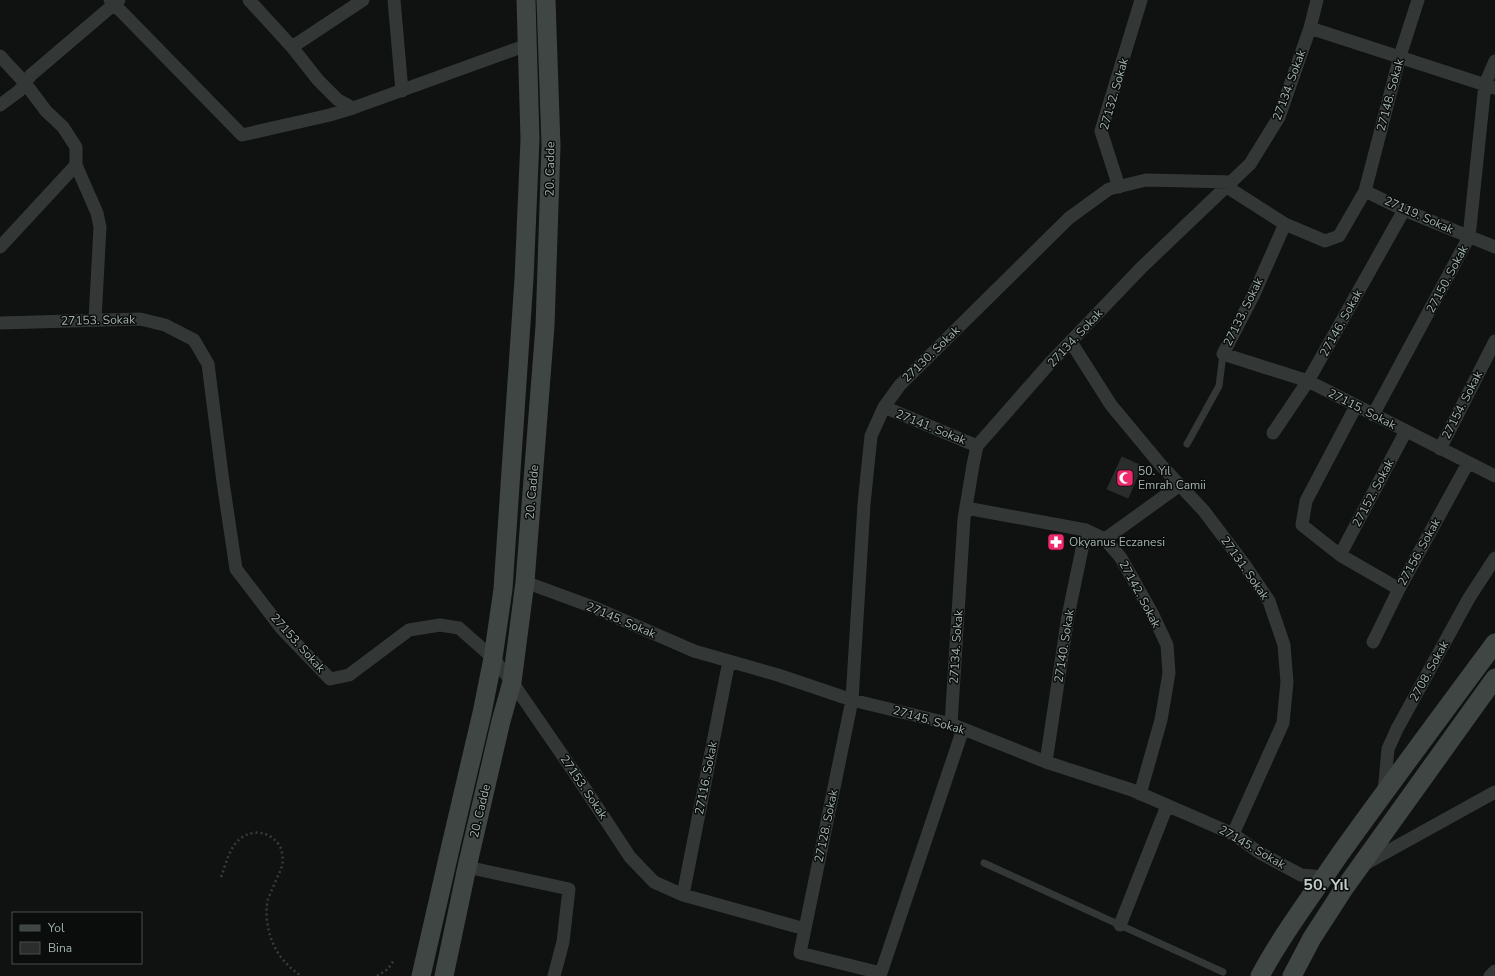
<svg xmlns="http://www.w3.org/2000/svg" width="1495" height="976" font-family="'Nunito Sans',sans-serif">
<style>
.building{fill:#2b2d2d;stroke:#2a2d2d}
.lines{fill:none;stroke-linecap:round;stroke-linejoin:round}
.path{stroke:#373d3b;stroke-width:2.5;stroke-dasharray:2 3;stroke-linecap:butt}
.lane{stroke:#333837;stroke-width:7}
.street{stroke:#333837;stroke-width:13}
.secondary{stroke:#3f4644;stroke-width:19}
.labels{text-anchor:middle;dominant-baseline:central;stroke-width:3;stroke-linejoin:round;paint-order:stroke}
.street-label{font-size:12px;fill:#a1b2ad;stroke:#0b0c0c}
.poi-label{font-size:12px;fill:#a1b2ad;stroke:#0b0c0c;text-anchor:start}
.district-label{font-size:16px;font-weight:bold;fill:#c2cecb;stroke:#0b0c0c}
</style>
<rect width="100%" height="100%" fill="#101111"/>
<path class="building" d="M1122,457L1142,466L1128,498L1107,489Z"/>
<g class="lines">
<path class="path" d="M221,877C228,859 231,837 253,833C258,832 263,833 268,835C275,839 281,845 282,853C285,866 278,874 274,885C272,890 270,894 268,899C263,920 271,949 287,964C291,969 296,972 301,976
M377,976L388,969L394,960"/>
<path class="lane" d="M1187,444L1219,386L1223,354
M984,863L1223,972"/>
<path class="street" d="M110,0L242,135L330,115L353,108
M249,0L292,47L318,80L338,100L353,108L527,45
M394,0L402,91
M1310,28L1495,88
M292,47L363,0
M0,56L25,83L46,111L63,127L76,147V165
M0,105L19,91L31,75L119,0
M1119,187L1101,131L1141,0
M1227,187L1285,224L1325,241L1339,236L1365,191L1400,56L1418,0
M1365,191L1404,210L1495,247
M1285,224L1254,294L1223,354L1308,381L1495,476
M0,247L76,165L97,213L100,227L95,320
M0,323L140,319L165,325L194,340L208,364L223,482L236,569L282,629L330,679L349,675L409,630L440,625L459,628L493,658L512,682L574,772L630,857L654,882L683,895L805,929
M1071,342L1111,405L1160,464L1204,511L1244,564L1269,601L1284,645L1287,682L1283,723L1233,834
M1356,406L1306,501L1302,525L1340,555L1399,589
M884,407L977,446
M1373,415L1469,237L1485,84L1495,61
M1273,433L1308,381L1404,210
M1440,449L1495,341
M966,508L1086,530L1105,539L1121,558L1153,615L1167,645L1169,673L1161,720L1140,794
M1105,539L1180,485
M1340,555L1406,431
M525,582L593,607L694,651L778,675L852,700L951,724L1046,762L1132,790L1233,834L1260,853L1301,875L1324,877
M1373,642L1399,589L1468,463
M951,724L964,519L973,465L977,446L1050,363L1142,267L1250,164L1279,117L1310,28L1317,0
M963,729L881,973L800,953L852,700L864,504L871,436L884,407L900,385L1069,218L1109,189L1146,180L1232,182
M1046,762L1068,616L1086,530
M1384,792L1388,749L1397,729L1469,598L1495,558
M1363,865L1495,792
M467,867L569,889L563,942L554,976
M683,895L729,661
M1120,925L1167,806
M1490,976L1495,971"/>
<path class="secondary" d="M421,976L451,845L482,713L493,658L503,589L524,279L530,139L526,0
M444,976L467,867L501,721L512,682L525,582L545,326L551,146L546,0
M1260,976C1283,933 1313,894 1340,854C1391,783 1443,713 1495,643
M1292,976L1312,938L1343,890L1495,678"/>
</g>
<defs>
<symbol id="mosque-square" viewBox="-11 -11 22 22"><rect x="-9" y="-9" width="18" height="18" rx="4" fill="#ef2a6c" stroke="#0b0c0c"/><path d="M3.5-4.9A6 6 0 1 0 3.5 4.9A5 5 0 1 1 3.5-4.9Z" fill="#fff"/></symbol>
<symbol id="pharmacy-square" viewBox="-11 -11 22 22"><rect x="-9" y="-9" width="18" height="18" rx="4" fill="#ef2a6c" stroke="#0b0c0c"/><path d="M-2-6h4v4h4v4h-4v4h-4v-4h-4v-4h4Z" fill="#fff"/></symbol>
</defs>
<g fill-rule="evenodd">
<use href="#mosque-square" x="1115" y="468" width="20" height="20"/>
<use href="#pharmacy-square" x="1046" y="532" width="20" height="20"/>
</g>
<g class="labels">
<g class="street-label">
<text transform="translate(1289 85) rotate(-70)">27134. Sokak</text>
<text transform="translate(1114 94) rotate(-74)">27132. Sokak</text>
<text transform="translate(1390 95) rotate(-75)">27148. Sokak</text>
<text transform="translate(550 169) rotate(-89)">20. Cadde</text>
<text transform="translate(1419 215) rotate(24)">27119. Sokak</text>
<text transform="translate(1447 279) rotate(-62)">27150. Sokak</text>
<text transform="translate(1243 312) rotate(-64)">27133. Sokak</text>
<text transform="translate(98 320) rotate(-1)">27153. Sokak</text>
<text transform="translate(1341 323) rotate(-61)">27146. Sokak</text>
<text transform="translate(1075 338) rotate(-47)">27134. Sokak</text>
<text transform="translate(931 354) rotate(-44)">27130. Sokak</text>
<text transform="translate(1462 405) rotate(-63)">27154. Sokak</text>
<text transform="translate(1362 409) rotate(27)">27115. Sokak</text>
<text transform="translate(931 427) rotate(22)">27141. Sokak</text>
<text transform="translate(532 492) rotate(-85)">20. Cadde</text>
<text transform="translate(1373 493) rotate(-62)">27152. Sokak</text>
<text transform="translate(1419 552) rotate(-61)">27156. Sokak</text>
<text transform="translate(1245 568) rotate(55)">27131. Sokak</text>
<text transform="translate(1140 594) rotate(62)">27142. Sokak</text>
<text transform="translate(621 620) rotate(23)">27145. Sokak</text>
<text transform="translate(298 643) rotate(48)">27153. Sokak</text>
<text transform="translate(1064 646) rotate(-81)">27140. Sokak</text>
<text transform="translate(956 647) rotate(-86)">27134. Sokak</text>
<text transform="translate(1429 671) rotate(-61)">2708. Sokak</text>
<text transform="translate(929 720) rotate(16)">27145. Sokak</text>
<text transform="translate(706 778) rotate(-79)">27116. Sokak</text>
<text transform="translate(584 787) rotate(56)">27153. Sokak</text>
<text transform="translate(480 811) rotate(-77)">20. Cadde</text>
<text transform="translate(826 826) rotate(-78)">27128. Sokak</text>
<text transform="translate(1252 847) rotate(30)">27145. Sokak</text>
</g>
<g class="poi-label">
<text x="1138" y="471">50. Yıl<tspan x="1138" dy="14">Emrah Camii</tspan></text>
<text x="1069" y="542">Okyanus Eczanesi</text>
</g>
<g class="district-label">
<text x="1326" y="885">50. Yıl</text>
</g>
</g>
<rect x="12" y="912" width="130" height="52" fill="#0b0c0c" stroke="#474e4c"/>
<rect x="20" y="925" width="20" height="6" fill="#3f4644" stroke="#474e4c"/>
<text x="48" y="932" font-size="12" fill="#a1b2ad">Yol</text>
<rect x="20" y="942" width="20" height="12" fill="#2b2d2d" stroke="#474e4c"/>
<text x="48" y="952" font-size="12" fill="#a1b2ad">Bina</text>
</svg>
